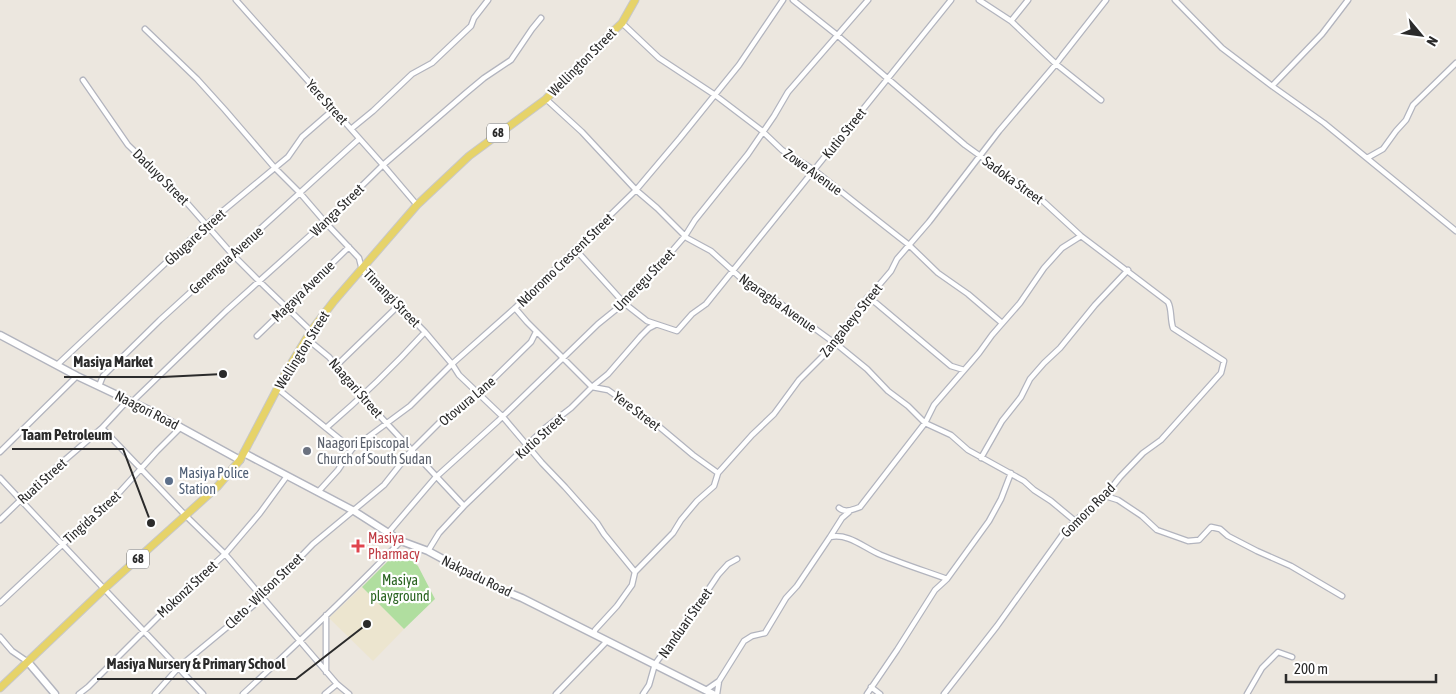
<svg xmlns="http://www.w3.org/2000/svg" width="1456" height="694" font-family="'Asap Condensed',sans-serif">
<style>
.education{fill:#ece5cf}
.green{fill:#b0de9f}
.lines{fill:none;stroke-linecap:round;stroke-linejoin:round}
.street-casing{stroke:#b2b4be;stroke-width:7}
.secondary-casing{stroke:#b2b4be;stroke-width:9}
.primary-casing{stroke:#c8c8c8;stroke-width:9}
.street{stroke:#fff;stroke-width:4.5}
.secondary{stroke:#fff;stroke-width:6}
.primary{stroke:#e6d369;stroke-width:7}
.worship-dot{fill:#6b7280;stroke:#fff;stroke-width:2}
.service-dot{fill:#5c6f8a;stroke:#fff;stroke-width:2}
.health-dot{fill:#e0444e;stroke:#fff;stroke-width:2}
.labels{text-anchor:middle;dominant-baseline:central;stroke-width:4.5;stroke-linejoin:round;paint-order:stroke}
.shield{fill:#fff;stroke:#6b6b6b;stroke-width:1}
.shield-label{font-size:12px;font-weight:bold;fill:#2b2b2b}
.street-label{font-size:14px;fill:#2b2b2b;stroke:#fff}
.worship-label{font-size:14px;fill:#5b616d;stroke:#fff;text-anchor:start}
.service-label{font-size:14px;fill:#4e5e75;stroke:#fff;text-anchor:start}
.health-label{font-size:14px;fill:#be3a42;stroke:#fff;text-anchor:start}
.park-label{font-size:14px;fill:#296420;stroke:#fff}
.leader{fill:none;stroke:#2b2b2b;stroke-width:2}
.callout-dot{fill:#2b2b2b;stroke:#fff;stroke-width:2}
.callout-label{font-size:15px;text-anchor:middle;font-weight:bold;fill:#2b2b2b;stroke:#fff;stroke-width:4.5;stroke-linejoin:round;paint-order:stroke}
</style>
<rect width="100%" height="100%" fill="#ece7df"/>
<path class="education" d="M362,587L404,629L373,661L329,618Z"/>
<path class="green" d="M400,549L418,566L435,599L404,629L362,587Z"/>
<g class="lines">
<defs>
<path id="street" d="M236,0L383,165L417,205
M793,0L837,35L965,145L1044,202L1081,236L1168,302C1172,309 1170,319 1173,328L1224,361L1221,373L1161,440L1143,453L1120,477L1105,496L1075,521L1063,534L997,626L944,694
M979,0L1011,21L1056,64L1101,100
M1175,0L1222,48L1272,86L1324,123L1456,231
M1011,21L1028,0
M622,23L659,58L715,95L761,130L782,150L814,170L858,205L909,245L938,273L968,294L1002,323
M145,29L197,79L225,110L274,167L300,193L325,222L359,258L362,270L385,291L425,332L452,364L459,375L503,417L542,463L565,487L597,523L604,534L635,572
M83,80L128,145L180,195L232,254L259,281L311,331
M1272,86L1322,34L1348,0
M546,99L582,132L636,190L657,208L687,238L711,251L743,280L773,298L840,347L867,369L888,391L908,406L925,423L951,435L968,450L1024,481L1034,490L1051,501L1075,521
M351,129L373,111L412,74L432,63L471,26L474,18L488,0
M1367,158L1383,149L1396,131L1406,120L1413,105L1456,63
M575,249L624,303L647,321L677,331L692,314L706,304L951,0
M867,298L876,303L951,366L964,370
M515,308L527,322L592,387L608,390L656,424L693,455L718,473
M257,336L349,247
M306,338L329,357L377,413L464,506
M57,365L206,225L288,157L302,137L333,110
M336,366L398,306
M99,386L103,376L160,320L359,139
M278,389L352,449
M132,402L226,311L325,222L383,165L466,93L484,78L511,60L532,29L541,18
M102,428L185,515L225,554L337,684L349,694
M326,428C361,398 394,366 425,332
M0,452L77,376
M981,458L1002,421L1021,397L1030,379L1044,363L1060,348L1095,305L1128,270
M0,478L203,694
M318,492L338,470L352,449L410,406L452,364L515,308L636,190L680,138L739,65L783,0
M1105,496L1118,500L1142,516L1157,530L1188,541L1199,540L1211,527L1220,529L1228,536L1257,551L1291,566L1342,596
M839,508C845,513 852,510 860,507L925,423L934,405L979,353L992,335L1020,303L1044,268L1062,248L1081,236
M849,512L842,518L830,537C849,533 864,548 881,555C903,564 925,571 947,579L935,590L897,650L867,694
M0,520L37,484L102,428L128,400
M388,533L435,478L498,421L598,324L624,303L652,274L685,236L695,220L748,154L774,116L788,92L868,0
M428,551L439,533L464,506L545,428L571,408L592,387L608,374L641,336L649,328L655,325
M947,579L989,521L1001,499L1011,473
M0,603L63,544L117,495L157,451L181,427
M594,634L595,630L617,606L632,585L635,572L673,533L681,520L697,501L714,486L718,473L752,435L774,414L799,380L822,357L856,312L891,271L897,259L929,222L999,131L1056,64L1062,56L1106,0
M0,637L12,651L28,662
M326,672V615
M871,687L880,694
M706,690L719,681
M79,694L88,687L176,599L225,554L260,513L287,476
M155,694L179,667L255,604L313,544L384,485L411,451L444,418L478,394L531,342L536,332
M243,694C297,644 350,594 401,541
M325,694L337,684
M556,694L607,641
M643,694L649,685L655,664L692,614L718,575L728,564L737,559
M717,694L719,681L744,641L752,636L765,633L786,598L797,586L830,537
M1247,694L1262,668L1278,652L1292,657"/>
<path id="secondary" d="M0,335L77,376L149,410L240,460
M244,453L354,511L401,541L428,551L495,587L522,598L713,694
M28,662L55,694"/>
<path id="primary" d="M0,688L104,589L217,487L240,460L286,372L311,331L334,301L417,205L469,156L546,99L574,70L586,61L602,42L622,23L635,0"/>
</defs>
<use href="#street" class="street-casing"/>
<use href="#secondary" class="secondary-casing"/>
<use href="#primary" class="primary-casing"/>
<use href="#street" class="street"/>
<use href="#secondary" class="secondary"/>
<use href="#primary" class="primary"/>
</g>
<circle class="worship-dot" cx="307" cy="451" r="5"/>
<circle class="service-dot" cx="169" cy="481" r="5"/>
<path class="health-dot" d="M355.5 538.5h5v5h5v5h-5v5h-5v-5h-5v-5h5z"/>
<g class="labels">
<g class="shield">
<rect x="487" y="123.5" width="22" height="19" rx="4"/>
<rect x="127" y="549.5" width="22" height="19" rx="4"/>
</g>
<g class="shield-label">
<text x="498" y="133">68</text>
<text x="138" y="559">68</text>
</g>
<g class="street-label">
<text transform="translate(582 62) rotate(-45)">Wellington Street</text>
<text transform="translate(327 102) rotate(48)">Yere Street</text>
<text transform="translate(844 133) rotate(-51)">Kutio Street</text>
<text transform="translate(813 172) rotate(36)">Zowe Avenue</text>
<text transform="translate(161 177) rotate(45)">Daduyo Street</text>
<text transform="translate(1013 180) rotate(36)">Sadoka Street</text>
<text transform="translate(337 210) rotate(-44)">Wanga Street</text>
<text transform="translate(195 237) rotate(-42)">Gbugare Street</text>
<text transform="translate(226 260) rotate(-42)">Genengua Avenue</text>
<text transform="translate(565 260) rotate(-44)">Ndoromo Crescent Street</text>
<text transform="translate(644 280) rotate(-46)">Umeregu Street</text>
<text transform="translate(303 291) rotate(-44)">Magaya Avenue</text>
<text transform="translate(392 298) rotate(46)">Timangi Street</text>
<text transform="translate(778 303) rotate(35)">Ngaragba Avenue</text>
<text transform="translate(851 320) rotate(-51)">Zangabeyo Street</text>
<text transform="translate(302 350) rotate(-58)">Wellington Street</text>
<text transform="translate(356 388) rotate(49)">Naagari Street</text>
<text transform="translate(467 401) rotate(-40)">Otovura Lane</text>
<text transform="translate(147 410) rotate(27)">Naagori Road</text>
<text transform="translate(637 411) rotate(37)">Yere Street</text>
<text transform="translate(540 436) rotate(-42)">Kutio Street</text>
<text transform="translate(42 481) rotate(-42)">Ruati Street</text>
<text transform="translate(1088 510) rotate(-45)">Gomoro Road</text>
<text transform="translate(92 517) rotate(-42)">Tingida Street</text>
<text transform="translate(477 576) rotate(26)">Nakpadu Road</text>
<text transform="translate(187 589) rotate(-43)">Mokonzi Street</text>
<text transform="translate(264 591) rotate(-44)">Cleto - Wilson Street</text>
<text transform="translate(685 623) rotate(-55)">Nanduari Street</text>
</g>
<g class="worship-label">
<text x="317" y="443">Naagori Episcopal<tspan x="317" dy="16">Church of South Sudan</tspan></text>
</g>
<g class="service-label">
<text x="179" y="473">Masiya Police<tspan x="179" dy="16">Station</tspan></text>
</g>
<g class="health-label">
<text x="368" y="538">Masiya<tspan x="368" dy="16">Pharmacy</tspan></text>
</g>
<g class="park-label">
<text x="400" y="580">Masiya<tspan x="400" dy="16">playground</tspan></text>
</g>
</g>
<path class="leader" d="M223 374L163 377H64M151 523L123 449H12M367 624L296 679H97"/>
<g class="callout-dot">
<circle cx="223" cy="374" r="5"/>
<circle cx="151" cy="523" r="5"/>
<circle cx="367" cy="624" r="5"/>
</g>
<g class="callout-label">
<text x="113" y="367">Masiya Market</text>
<text x="67" y="440">Taam Petroleum</text>
<text x="196" y="669">Masiya Nursery &amp; Primary School</text>
</g>
<g transform="translate(1421 35) rotate(119)" stroke="#ffffff" stroke-width="4" paint-order="stroke">
<path d="M0-4L9 19L0 12L-9 19Z" fill="#2b2b2b"/>
<text y="-8" font-size="14" font-weight="bold" text-anchor="middle" fill="#2b2b2b">N</text>
</g>
<path d="M1286 674v8h150v-8" fill="none" stroke="#2b2b2b" stroke-width="2.5"/>
<text x="1294" y="674" font-size="15" fill="#2b2b2b" stroke="#ffffff" stroke-width="4" paint-order="stroke">200 m</text>
</svg>
